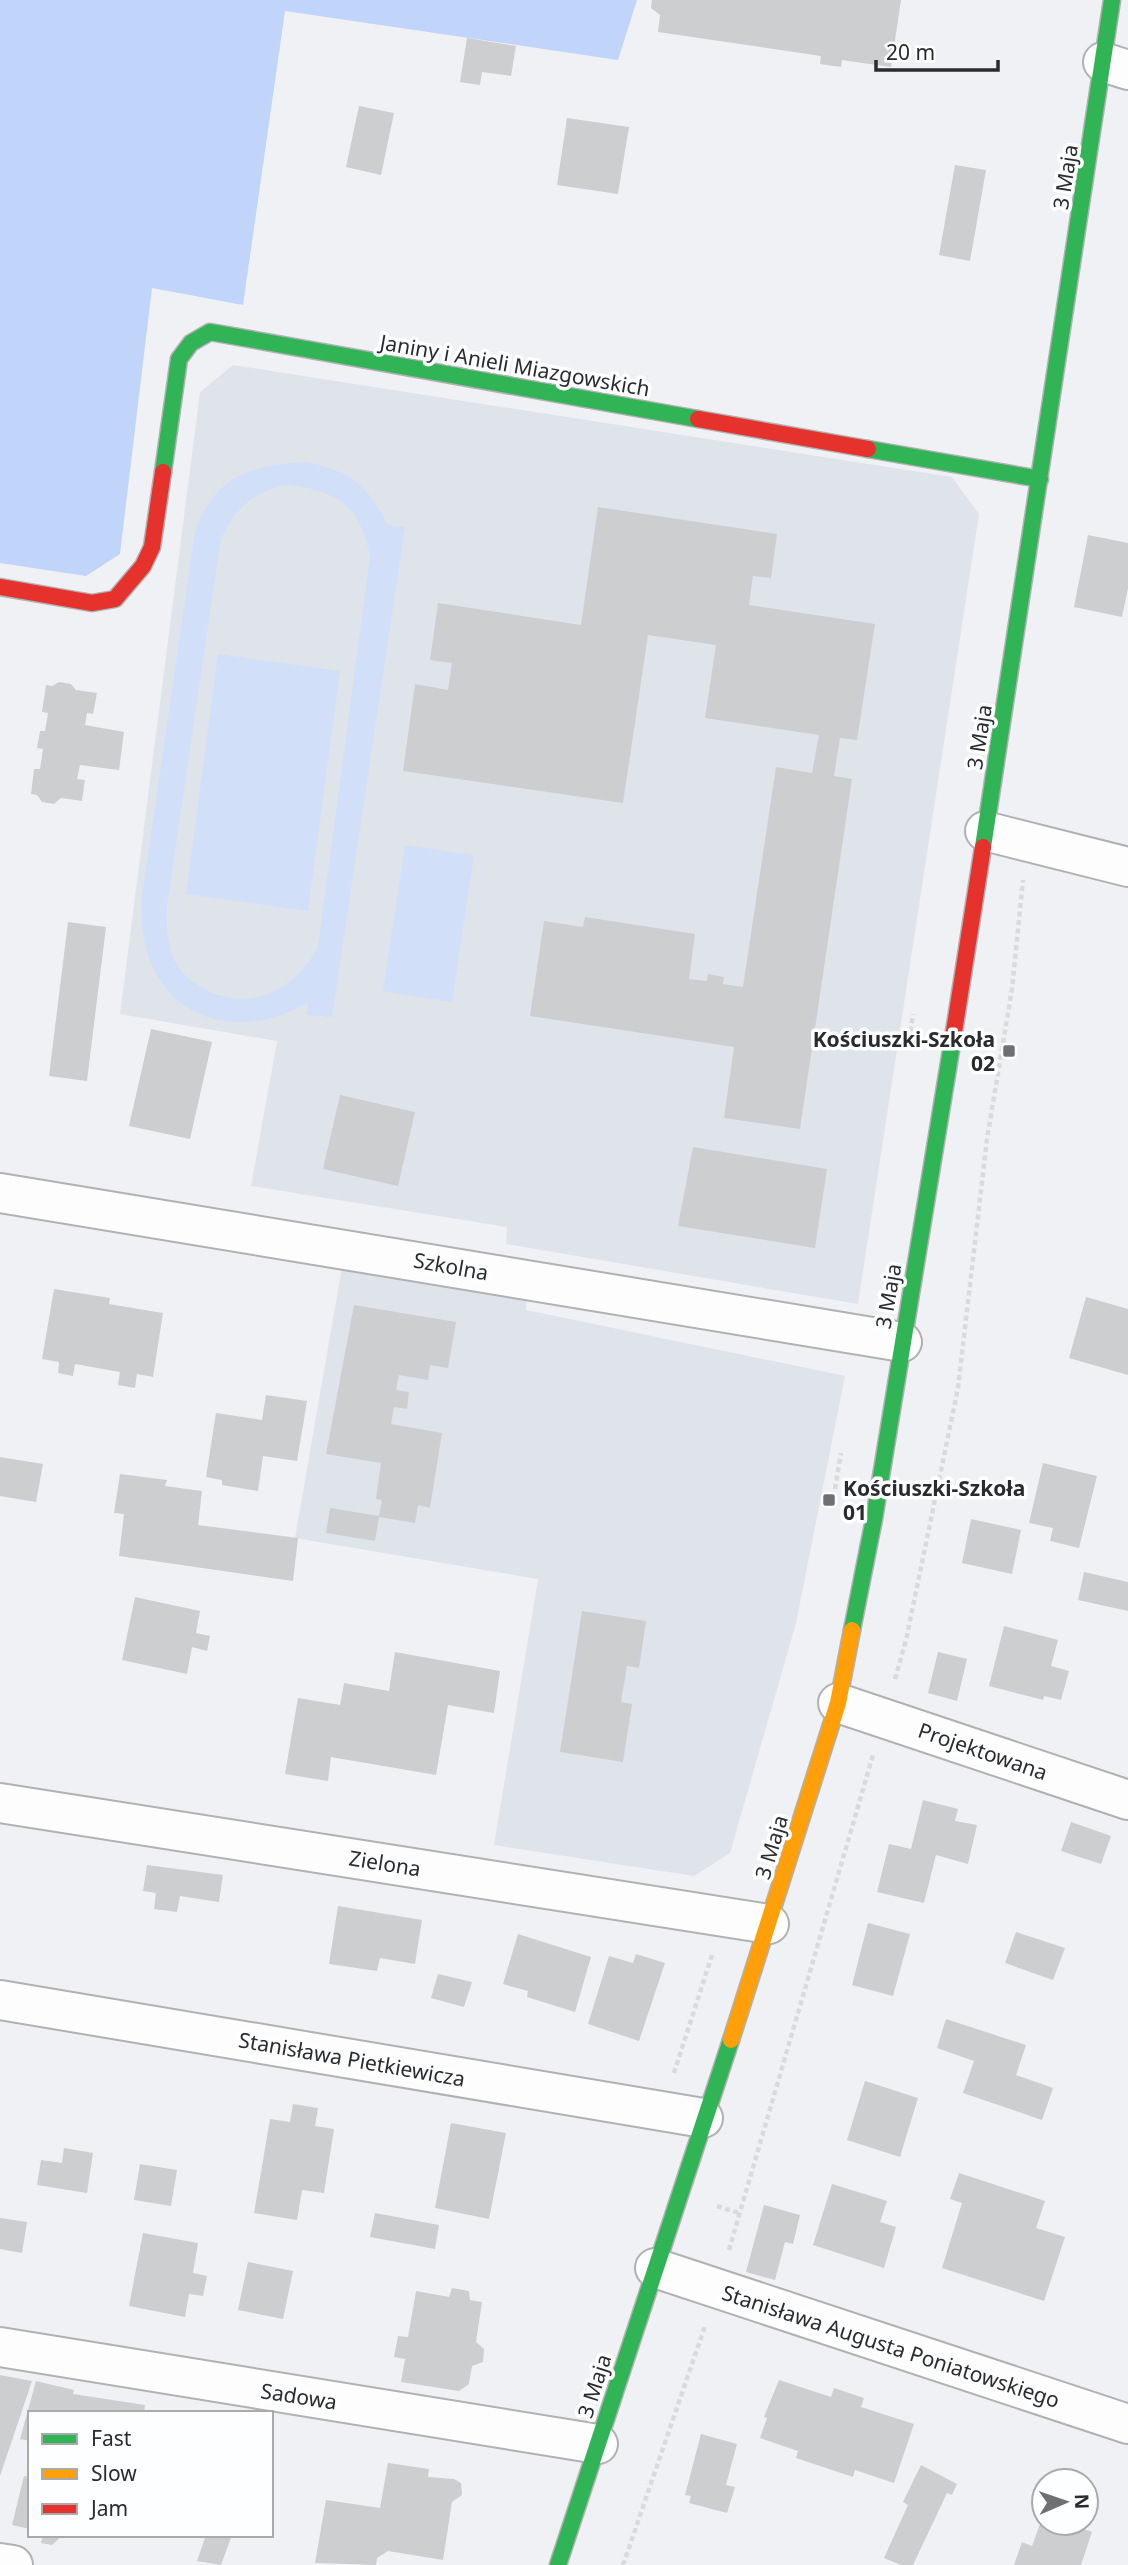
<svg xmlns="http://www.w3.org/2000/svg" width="1128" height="2565" font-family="'Noto Sans',sans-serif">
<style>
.built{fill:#dfe4eb}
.green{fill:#d1dff9;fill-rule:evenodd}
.forest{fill:#c1d4f9}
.building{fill:#cdced0}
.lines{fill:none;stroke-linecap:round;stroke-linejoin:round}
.street-casing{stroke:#b0b1b3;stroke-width:42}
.fast-casing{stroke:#b0b1b3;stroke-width:19}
.slow-casing{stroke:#b0b1b3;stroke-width:19}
.jam-casing{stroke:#b0b1b3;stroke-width:19}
.path{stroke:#dadada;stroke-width:4.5;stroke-dasharray:5 3.5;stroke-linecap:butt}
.street{stroke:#fdfdfd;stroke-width:38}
.fast{stroke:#30b455;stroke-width:16}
.slow{stroke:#ff9f0a;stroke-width:16}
.jam{stroke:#e5322d;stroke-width:16}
.poi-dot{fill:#6f7072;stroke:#fdfeff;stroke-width:2.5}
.labels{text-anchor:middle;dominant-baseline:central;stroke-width:7;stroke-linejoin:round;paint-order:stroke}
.street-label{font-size:21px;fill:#2a2b2c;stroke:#fdfeff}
.poi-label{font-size:21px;font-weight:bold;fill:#2a2b2c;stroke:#fdfeff;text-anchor:end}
</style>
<rect width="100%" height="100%" fill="#eff1f4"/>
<path class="built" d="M233,365L952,477L979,514L858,1304L506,1244L507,1227L251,1186L277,1041L120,1014L200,392Z
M342,1267L527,1293L526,1310L845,1376L796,1623L730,1853L694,1876L494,1845L538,1579L295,1538Z"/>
<path class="green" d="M305,462C352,471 365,483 388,525L405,527L332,1017L307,1015L308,1002C253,1037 176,1028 150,961C143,943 142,922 141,903L195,532C215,476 250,465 305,462ZM284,485C336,489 361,505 370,557L318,947C296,988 255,1011 210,992C200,987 186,978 180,969C167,950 166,927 167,906L221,538C238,506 250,495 284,485Z
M218,654L340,671L308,911L186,894Z
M405,845L474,855L452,1002L383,991Z"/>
<path class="forest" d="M0,0H637L618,60L285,11L243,305L152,288L120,554L86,576L0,563Z"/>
<path class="building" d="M652,0H901L891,67L842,60L841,67L820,64L821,56L658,32L660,15L651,8Z
M467,38L516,46L511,76L482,72L480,85L460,82Z
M359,106L394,113L381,175L346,167Z
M567,118L629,127L618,194L557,185Z
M955,165L986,170L970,261L939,255Z
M598,507L777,534L771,578L753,576L749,605L875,624L857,740L840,738L834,776L852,779L800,1129L724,1118L734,1047L530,1016L544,921L583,927L585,917L695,934L689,979L707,981L708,974L724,977L723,984L743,987L776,767L812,773L819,735L705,718L716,645L648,635L623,803L403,771L415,684L448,690L452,663L430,660L438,603L581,625Z
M1088,535L1128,543V588L1122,617L1074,607Z
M59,682L71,684L76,690L97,693L93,714L87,713L85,725L124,732L119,770L80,765L77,779L85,780L82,801L61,798L54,804L42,802L37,795L31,794L34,769H40L43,749L37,748L40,731H45L48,713L42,712L46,685L52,686Z
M68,922L106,927L87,1081L49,1076Z
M151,1029L212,1042L190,1139L129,1126Z
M340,1095L415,1112L398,1186L323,1169Z
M693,1147L827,1169L815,1248L678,1226Z
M54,1289L110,1298L109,1304L163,1313L153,1377L137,1374L135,1388L118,1385L120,1372L75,1364L73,1376L58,1373L59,1362L42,1359Z
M1086,1297L1128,1309V1375L1069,1358Z
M354,1305L456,1322L448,1368L430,1365L428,1380L399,1375L396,1390L409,1392L407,1409L394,1407L391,1424L442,1433L430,1508L418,1505L415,1523L379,1517L375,1541L326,1533L330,1508L379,1516L382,1500L376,1499L381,1463L326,1454Z
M266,1395L307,1401L297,1461L263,1456L258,1491L222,1485V1480L206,1477L216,1413L262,1420Z
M0,1457L43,1464L36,1502L0,1496Z
M1043,1463L1097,1476L1079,1548L1050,1541L1053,1528L1029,1523Z
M120,1474L167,1480L165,1486L202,1491L198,1525L298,1538L293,1581L119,1556L124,1514L114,1513Z
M971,1519L1021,1530L1012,1574L962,1563Z
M1084,1572L1128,1582V1611L1078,1600Z
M135,1597L200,1611L196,1633L210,1636L207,1651L192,1647L187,1674L122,1660Z
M582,1611L646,1621L639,1668L627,1666L621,1702L632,1704L623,1762L560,1752Z
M1004,1626L1058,1640L1051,1666L1069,1671L1061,1700L1044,1696L1043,1700L989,1686Z
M395,1652L500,1671L494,1713L448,1705L436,1775L331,1757L328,1781L285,1774L298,1698L340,1705L344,1683L389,1691Z
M938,1652L967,1659L957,1701L928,1693Z
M923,1800L958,1809L955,1821L977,1825L968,1864L936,1855L924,1903L877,1892L889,1844L911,1849Z
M1071,1822L1111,1836L1101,1864L1061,1851Z
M147,1865L223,1875L219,1902L180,1896L177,1912L154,1909L156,1893L143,1891Z
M338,1906L422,1920L415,1964L380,1958L377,1971L329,1964Z
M868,1923L910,1934L893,1996L852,1985Z
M1016,1932L1065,1948L1053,1980L1005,1963Z
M518,1934L591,1957L575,2012L527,1997L528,1991L503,1984Z
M636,1954L665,1963L639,2041L588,2024L609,1956L633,1963Z
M438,1974L472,1982L464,2007L431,1998Z
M946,2019L1026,2045L1016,2075L1053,2088L1042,2120L963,2093L974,2061L937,2048Z
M865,2081L918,2098L900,2157L847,2140Z
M293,2104L318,2108L315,2126L334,2129L324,2193L302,2190L297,2220L254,2213L270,2119L290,2122Z
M451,2123L506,2133L489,2219L435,2208Z
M64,2148L93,2153L87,2193L37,2185L41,2160L62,2163Z
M140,2164L177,2170L171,2206L134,2200Z
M959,2173L1045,2201L1036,2228L1065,2237L1044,2301L942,2268L962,2203L950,2199Z
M832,2184L887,2201L880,2222L896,2227L884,2268L813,2245Z
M764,2205L800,2215L793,2244L785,2242L775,2280L746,2272Z
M375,2213L439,2225L435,2249L370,2237Z
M0,2218L27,2222L22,2253L0,2249Z
M143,2233L198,2243L193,2273L207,2276L203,2296L189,2294L185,2317L129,2306Z
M248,2262L293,2271L283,2319L238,2310Z
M452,2288L469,2291L470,2300L482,2302L476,2342L484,2349L483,2362L472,2366L469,2384L459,2391L401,2382L405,2359L394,2357L398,2336L408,2337L416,2291L449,2297Z
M0,2375L32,2381L0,2476Z
M779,2380L831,2397L834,2388L864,2398L861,2407L914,2424L894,2483L855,2470L853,2477L796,2458L798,2451L760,2438L767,2418L764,2417Z
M36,2381L74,2390L73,2394L145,2405L144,2413H30V2441L20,2439Z
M701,2434L737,2444L726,2485L735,2487L727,2513L689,2503L691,2496L685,2495Z
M388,2463L429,2469L428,2477L454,2479L461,2483L462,2495L452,2502L443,2560L388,2551L377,2558L376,2565L315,2563L326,2500L380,2508Z
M921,2465L957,2484L952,2495L947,2493L913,2565H901L884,2558L908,2505L903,2502Z
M24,2476L30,2477V2529L12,2525Z
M1044,2513V2523H1066L1092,2532L1081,2565H1014L1022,2542L1032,2546Z
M43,2535H63L52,2545L41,2543Z
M206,2535H232L221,2565L197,2561Z"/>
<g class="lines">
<defs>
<path id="street" d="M1103,62L1128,70
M985,831L1128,867
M0,1193L902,1342
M838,1703L1128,1800
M0,1803L769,1924
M0,2000L703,2118
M655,2268L1128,2424
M0,2347L598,2444
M0,2563L13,2565"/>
<path id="fast" d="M868,449L1040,479
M163,472L179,359L191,343L210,332L698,419
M983,847L1112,0
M852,1630L874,1519L953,1038
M558,2565L731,2040"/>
<path id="slow" d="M731,2040L838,1703L852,1630"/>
<path id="jam" d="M698,419L868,449
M0,587L92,603L115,599L143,566L152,547L163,472
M953,1038L983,847"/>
</defs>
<use href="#street" class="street-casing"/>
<use href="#fast" class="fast-casing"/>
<use href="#slow" class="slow-casing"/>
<use href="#jam" class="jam-casing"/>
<path class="path" d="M909,1040L913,1014
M835,1489L841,1453
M895,1679L906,1640L958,1388L987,1139L1012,989L1023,880
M674,2073L712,1955
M717,2206L739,2213
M729,2250L873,1755
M623,2565L705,2326"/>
<use href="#street" class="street"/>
<use href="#fast" class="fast"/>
<use href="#slow" class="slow"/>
<use href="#jam" class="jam"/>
</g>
<g class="poi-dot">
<rect x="1002" y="1044" width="14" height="14" rx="3.5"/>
<rect x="822" y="1493" width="14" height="14" rx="3.5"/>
</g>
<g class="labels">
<g class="street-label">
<text transform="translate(1065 177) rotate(-81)">3 Maja</text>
<text transform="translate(515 365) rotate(10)">Janiny i Anieli Miazgowskich</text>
<text transform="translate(979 737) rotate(-81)">3 Maja</text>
<text transform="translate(451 1266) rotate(10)">Szkolna</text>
<text transform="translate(888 1296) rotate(-80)">3 Maja</text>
<text transform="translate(983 1751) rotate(19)">Projektowana</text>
<text transform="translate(771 1847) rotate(-73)">3 Maja</text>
<text transform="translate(385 1863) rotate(9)">Zielona</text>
<text transform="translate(352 2059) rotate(10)">Stanisława Pietkiewicza</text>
<text transform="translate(891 2346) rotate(18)">Stanisława Augusta Poniatowskiego</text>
<text transform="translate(594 2386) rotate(-72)">3 Maja</text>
<text transform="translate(299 2396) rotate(9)">Sadowa</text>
</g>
<g class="poi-label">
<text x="995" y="1039">Kościuszki-Szkoła<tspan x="995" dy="24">02</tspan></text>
<text x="843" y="1488" text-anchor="start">Kościuszki-Szkoła<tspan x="843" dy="24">01</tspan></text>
</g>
</g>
<rect x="28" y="2411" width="245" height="126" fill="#fdfeff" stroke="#a9aaab" stroke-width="2"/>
<rect x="42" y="2434" width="35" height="10" fill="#30b455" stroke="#a9aaab" stroke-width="2"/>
<text x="91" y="2446" font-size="21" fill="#2a2b2c">Fast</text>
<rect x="42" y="2469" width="35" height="10" fill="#ff9f0a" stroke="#a9aaab" stroke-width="2"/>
<text x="91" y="2481" font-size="21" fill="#2a2b2c">Slow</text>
<rect x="42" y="2504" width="35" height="10" fill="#e5322d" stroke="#a9aaab" stroke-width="2"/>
<text x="91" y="2516" font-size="21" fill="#2a2b2c">Jam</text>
<g transform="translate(1065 2502) rotate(88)"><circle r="33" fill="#fdfeff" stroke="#a9aaab" stroke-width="2"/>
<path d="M0-5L12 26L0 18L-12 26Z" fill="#6f7072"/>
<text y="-10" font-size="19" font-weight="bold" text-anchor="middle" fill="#2a2b2c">N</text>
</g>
<path d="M876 60v10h122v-10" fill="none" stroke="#2a2b2c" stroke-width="3.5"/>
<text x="886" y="60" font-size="21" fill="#2a2b2c" stroke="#fdfeff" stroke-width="5" paint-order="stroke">20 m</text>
</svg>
